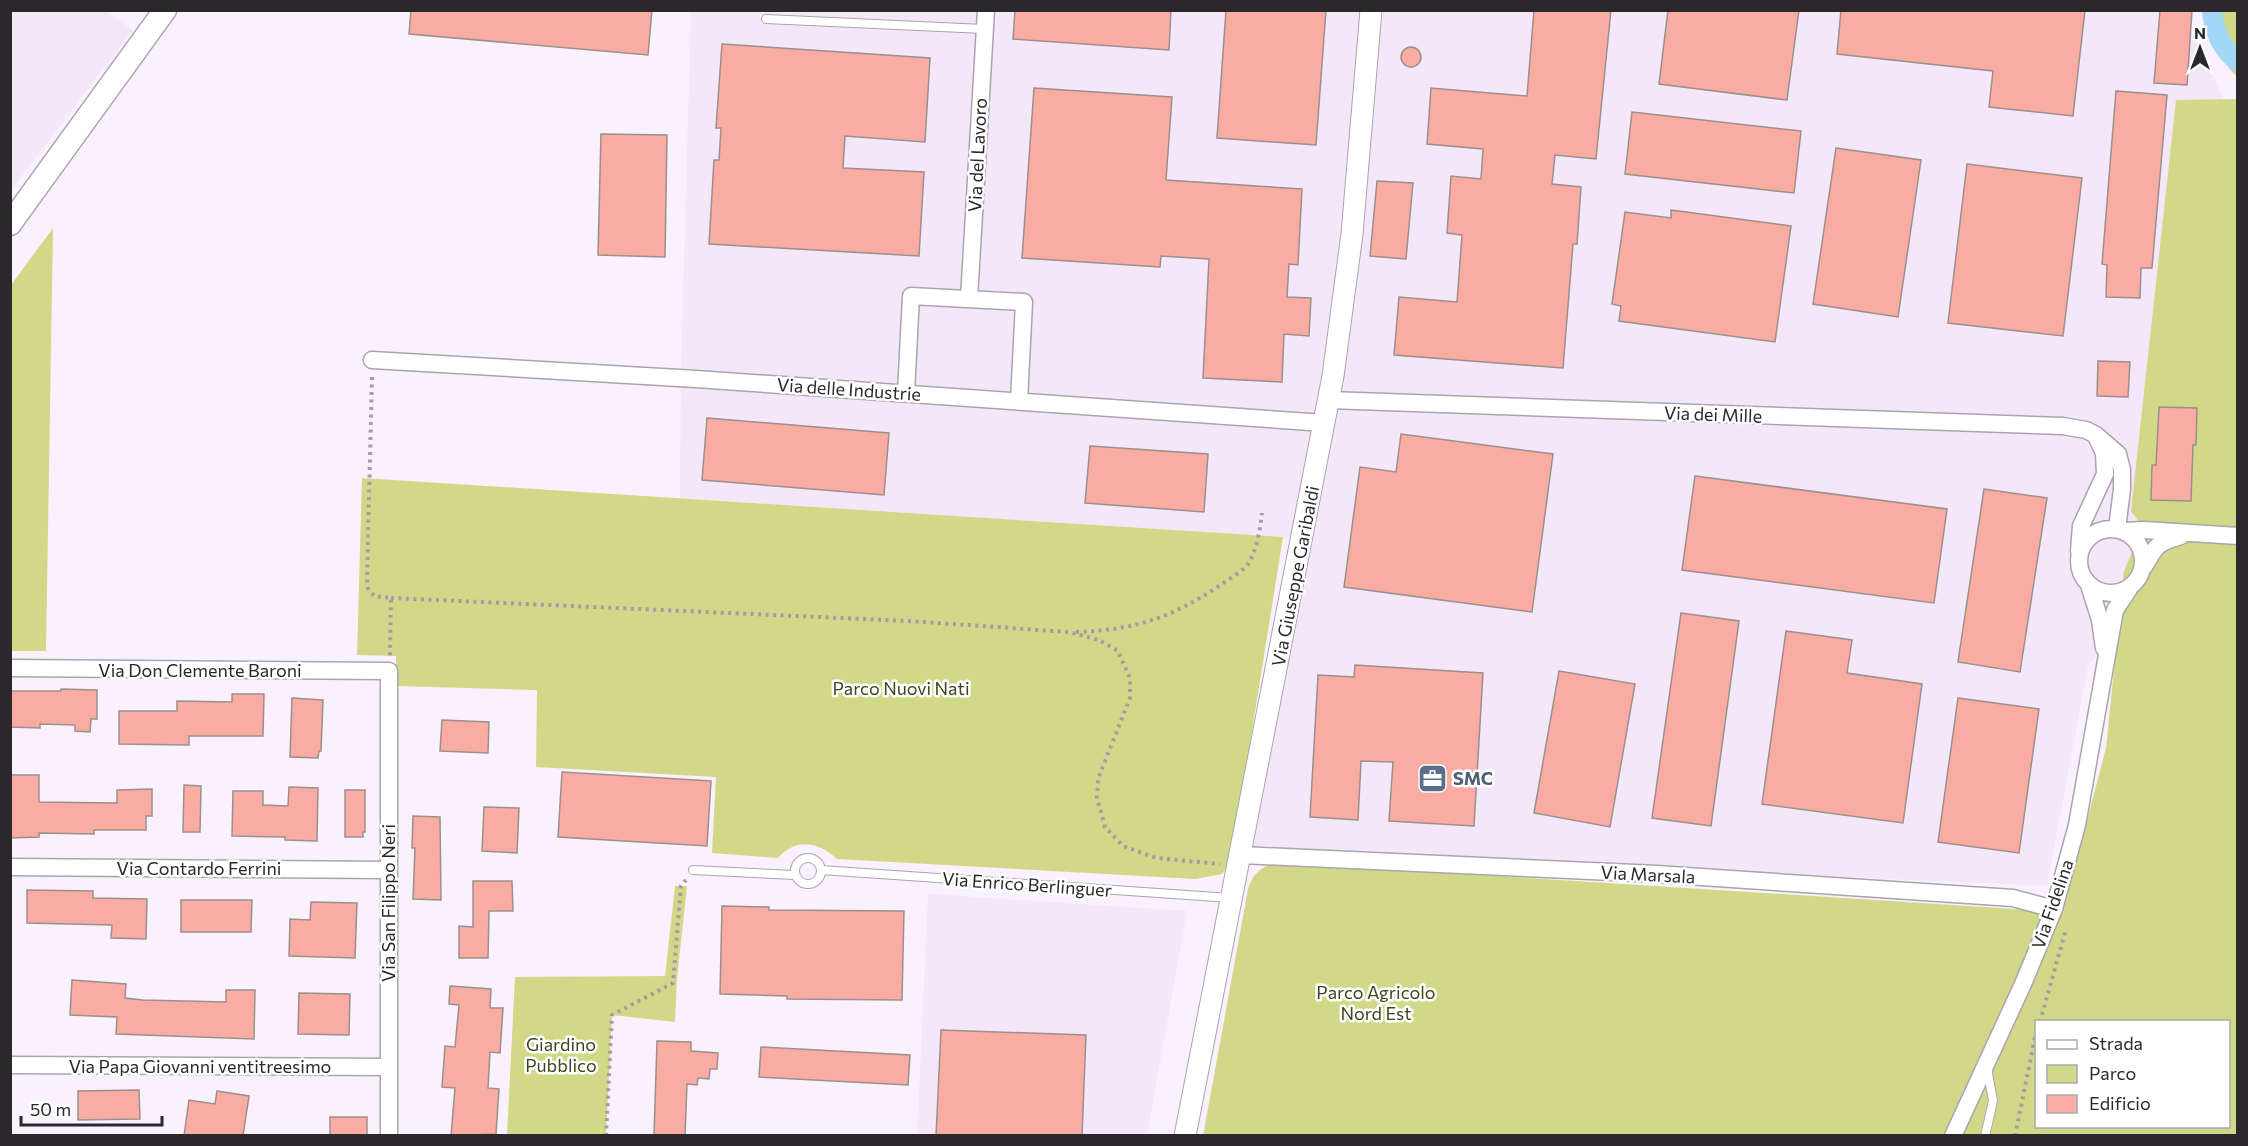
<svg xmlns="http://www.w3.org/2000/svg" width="2248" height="1146" font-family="Commissioner,sans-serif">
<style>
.built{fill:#f4e7fa}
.green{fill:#d1d989;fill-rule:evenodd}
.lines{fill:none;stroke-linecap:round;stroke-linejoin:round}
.canal{stroke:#a2d7f5;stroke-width:20}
.building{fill:#f9aca2;stroke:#9d8f8d;stroke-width:1.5}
.service-casing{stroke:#aba4af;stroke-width:10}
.minor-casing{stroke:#aba4af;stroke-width:19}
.tertiary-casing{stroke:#aba4af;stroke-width:23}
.secondary-casing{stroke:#aba4af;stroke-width:25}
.path{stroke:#a39ea6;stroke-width:4;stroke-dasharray:3 4.5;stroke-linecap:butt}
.service{stroke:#fff;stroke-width:8}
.minor{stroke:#fff;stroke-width:16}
.tertiary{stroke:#fff;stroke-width:21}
.secondary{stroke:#fff;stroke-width:22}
.labels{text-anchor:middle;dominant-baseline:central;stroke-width:5;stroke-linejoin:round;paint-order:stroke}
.street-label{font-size:18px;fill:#2b282c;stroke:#fff}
.park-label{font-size:18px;fill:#41441e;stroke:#fff}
.service-label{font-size:18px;font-weight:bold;fill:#4e5e75;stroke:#fff;text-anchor:start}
</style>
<rect width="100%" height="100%" fill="#f9f1fd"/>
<path class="built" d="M11,10L106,11L133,30L11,190Z
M691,11H2193L2191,32L2225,102L2205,524L2088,666L2047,886L1245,850L1306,539L680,498L681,365Z
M928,894L1187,911L1147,1135L917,1136Z"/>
<path class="green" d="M2204,11H2237V77C2219,59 2208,36 2204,11Z
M2237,99V1135L1203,1136L1248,889C1252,874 1264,864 1279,862L2063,912L2106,748L2124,571L2138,538L2137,519L2131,511L2176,100ZM2036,1022H2228V1126H2036Z
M53,228L46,651H11V285Z
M362,478L1283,537L1231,862L1222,874L1195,879L837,859C819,842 796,837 778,858L712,853L716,777L536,767L537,690L396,686V656L357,655Z
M675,886H687L677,979L675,1022L612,1015L606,1135H507L515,977L665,976Z"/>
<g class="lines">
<path class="canal" d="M2212,10C2214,32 2221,48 2238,62"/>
</g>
<path class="building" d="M411,10H652L648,55L409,34Z
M1015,10H1171L1169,50L1013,39Z
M1226,10H1326L1316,145L1217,138Z
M1534,10H1611L1596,159L1555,155L1552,184L1581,187L1577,244H1573L1563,368L1394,355L1399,297L1457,302L1462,235L1447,233L1451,176L1481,179L1483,149L1427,144L1431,88L1527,96Z
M1668,10H1799L1787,100L1659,84Z
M1841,10H2085L2073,116L1989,107L1993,71L1837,54Z
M2160,10H2192L2187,85L2154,83Z
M722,44L930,58L925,142L845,136L843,168L924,172L919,256L709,244L714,160H719L721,128H716Z
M1401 57a10 10 0 1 1 20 0a10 10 0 1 1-20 0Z
M1034,88L1172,97L1166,180L1302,189L1298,265L1289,264L1287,297L1311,298L1309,336L1284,334L1282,382L1203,378L1209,259L1161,256L1160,267L1022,258Z
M2116,91L2167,95L2152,268H2141L2140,298L2106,297L2107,265L2102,264Z
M1632,112L1801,131L1794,193L1625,174Z
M601,134L667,135L665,257L598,255Z
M1836,148L1921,160L1898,317L1813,304Z
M1967,164L2082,178L2063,336L1948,323Z
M1377,181L1413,183L1406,259L1370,256Z
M1671,210L1791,226L1775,342L1619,321L1621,306L1612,304L1625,212L1671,218Z
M2098,361L2130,362L2128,397L2097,396Z
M2159,407L2197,408L2196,445H2193L2191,501L2151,500L2152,465H2156Z
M707,418L889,433L884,495L702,480Z
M1401,434L1553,454L1532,612L1344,587L1360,467L1396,472Z
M1090,446L1208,454L1204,512L1085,503Z
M1695,476L1947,509L1934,603L1682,570Z
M1984,489L2047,498L2020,672L1958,662Z
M1681,613L1739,621L1711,826L1652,818Z
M1786,631L1852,640L1847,673L1922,684L1903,823L1762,804Z
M1355,665L1483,673L1474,826L1389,821L1393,762L1361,761L1358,820L1310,817L1318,675L1354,677Z
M1559,671L1635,684L1610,827L1534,813Z
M61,689L97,690V719H91L90,732L75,731V725L40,724V728L10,727V691H61Z
M232,694H264L263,736H189V745L119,744V711H177V701L232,702Z
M292,698L323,700L321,751H319L318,758L290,757Z
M1958,698L2039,709L2019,853L1938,842Z
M442,720L489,722L488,753L440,751Z
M562,772L711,781L707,846L558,837Z
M10,775H39V802L117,803V790L152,789V816H146V830H94V834L39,833V837L10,838Z
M184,785L201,786L200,832H183Z
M289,787L318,788L317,841L285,840V837L232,836L233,791H263V805L288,806Z
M345,790H365V832H363V837H345Z
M484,807L519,808L517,853L482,851Z
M413,816L440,817L441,900L413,899L415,848H412Z
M473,881H512L513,911H489L488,958H459V926L473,927Z
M27,890L93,891V898L147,899L146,939L111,938L112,925L27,923Z
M181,900H252L251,932H181Z
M311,902L357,903L355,958L289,956L290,919L310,920Z
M722,906L769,907V910L904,911L902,1000L787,999V996L720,994Z
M72,980L126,984L125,998L143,1000L226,1002V990H255L254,1039L116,1034L117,1017L70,1015Z
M450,986L491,989L490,1008H503L500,1053L490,1052L488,1088L499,1089L496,1134L451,1136L455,1088L442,1087L445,1046L455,1047L459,1005L449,1004Z
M299,993L350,994L349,1035L298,1034Z
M941,1030L1086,1035L1082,1136H936Z
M657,1041L691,1042V1051L718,1053L717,1069H710L709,1079L698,1078L697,1085L687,1084L685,1136H654Z
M761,1047L910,1055L908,1085L759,1077Z
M139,1090L140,1119L78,1120V1091Z
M217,1091L249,1096L243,1136H184L189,1100L215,1104Z
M330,1117H367V1136H330Z"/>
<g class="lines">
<defs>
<path id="service" d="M766,19L984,29
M795 871a13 13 0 1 1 26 0a13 13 0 1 1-26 0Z
M693,870L795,875
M821,870L1231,898
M1985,1136L1993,1101L1987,1068"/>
<path id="minor" d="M969,299L986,10
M372,360L696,379L1325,423
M906,393L911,296L1024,302L1019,401
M1329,400L2063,426L2086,430L2096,435L2118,454L2122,470V489L2117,529
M2079 561a32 32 0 1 1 64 0a32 32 0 1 1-64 0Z
M2123,531L2144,530L2238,536
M2079,551L2081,526L2105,474L2104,453L2096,436
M2144,567C2156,545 2157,543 2181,536
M2089,585L2100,620L2104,648
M10,668L389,671V1136
M1241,855L1657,874L2013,898L2054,909
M10,867L388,870
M10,1065L389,1067
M1953,1136L2023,984L2054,909L2077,825L2115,610L2129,589"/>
<path id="tertiary" d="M1185,1136L1333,376L1352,234L1371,10"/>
<path id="secondary" d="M10,224L165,10"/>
</defs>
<use href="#service" class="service-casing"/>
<use href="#minor" class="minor-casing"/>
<use href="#tertiary" class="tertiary-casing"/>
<use href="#secondary" class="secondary-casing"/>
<path class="path" d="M372,377L367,580L368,588L374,596L391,598L390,656
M391,598L909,621L1069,632L1099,640L1118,651L1130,678V698L1098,779L1097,798L1105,827L1123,846L1156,858L1220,864
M1076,632C1134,630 1171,618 1219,586C1229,579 1242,572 1249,563C1257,549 1260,529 1262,513
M2040,1022L2066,929
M606,1136L612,1015L673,983L681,886L686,880
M2015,1136L2036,1032"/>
<use href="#service" class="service"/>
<use href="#minor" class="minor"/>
<use href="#tertiary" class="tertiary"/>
<use href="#secondary" class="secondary"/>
</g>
<defs>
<symbol id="office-square" viewBox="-11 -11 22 22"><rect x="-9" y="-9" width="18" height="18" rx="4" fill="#5c6f8a" stroke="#fff"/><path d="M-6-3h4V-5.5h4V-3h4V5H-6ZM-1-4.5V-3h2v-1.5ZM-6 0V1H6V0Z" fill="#fff"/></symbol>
</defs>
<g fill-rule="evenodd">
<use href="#office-square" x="1416" y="762" width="33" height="33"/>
</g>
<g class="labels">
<g class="street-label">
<text transform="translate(977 155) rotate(-87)">Via del Lavoro</text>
<text transform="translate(849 389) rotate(4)">Via delle Industrie</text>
<text transform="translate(1713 414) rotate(2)">Via dei Mille</text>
<text transform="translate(1295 576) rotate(-79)">Via Giuseppe Garibaldi</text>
<text x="200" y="670">Via Don Clemente Baroni</text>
<text x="199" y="868">Via Contardo Ferrini</text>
<text transform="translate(1648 874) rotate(3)">Via Marsala</text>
<text transform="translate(1027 884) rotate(4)">Via Enrico Berlinguer</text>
<text transform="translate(388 903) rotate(-90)">Via San Filippo Neri</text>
<text transform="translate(2052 904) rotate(-71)">Via Fidelina</text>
<text x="200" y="1066">Via Papa Giovanni ventitreesimo</text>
</g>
<g class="park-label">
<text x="901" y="688">Parco Nuovi Nati</text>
<text x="1376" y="992">Parco Agricolo<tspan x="1376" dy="21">Nord Est</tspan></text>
<text x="561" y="1044">Giardino<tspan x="561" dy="21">Pubblico</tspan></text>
</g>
<g class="service-label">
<text x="1453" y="778">SMC</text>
</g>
</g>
<rect width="2248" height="1146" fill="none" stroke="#2b282c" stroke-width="24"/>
<rect x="2035" y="1020" width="195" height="108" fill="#ffffff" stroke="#aaa9ab" stroke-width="1.5"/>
<rect x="2047" y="1040" width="30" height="9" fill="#ffffff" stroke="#aaa9ab" stroke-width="1.5"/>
<text x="2089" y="1050" font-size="18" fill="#2b282c">Strada</text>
<rect x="2047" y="1065" width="30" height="18" fill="#d1d989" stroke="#aaa9ab" stroke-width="1.5"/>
<text x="2089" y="1080" font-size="18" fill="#2b282c">Parco</text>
<rect x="2047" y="1095" width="30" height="18" fill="#f9aca2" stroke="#aaa9ab" stroke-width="1.5"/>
<text x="2089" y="1110" font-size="18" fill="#2b282c">Edificio</text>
<g transform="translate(2200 48)" stroke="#ffffff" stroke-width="4.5" paint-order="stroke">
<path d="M0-4.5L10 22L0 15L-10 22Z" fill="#2b282c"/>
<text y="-9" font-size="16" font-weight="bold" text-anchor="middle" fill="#2b282c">N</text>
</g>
<path d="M21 1116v9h141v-9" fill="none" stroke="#2b282c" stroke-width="3"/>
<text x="30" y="1116" font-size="18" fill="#2b282c" stroke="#ffffff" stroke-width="4.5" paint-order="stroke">50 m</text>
</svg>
